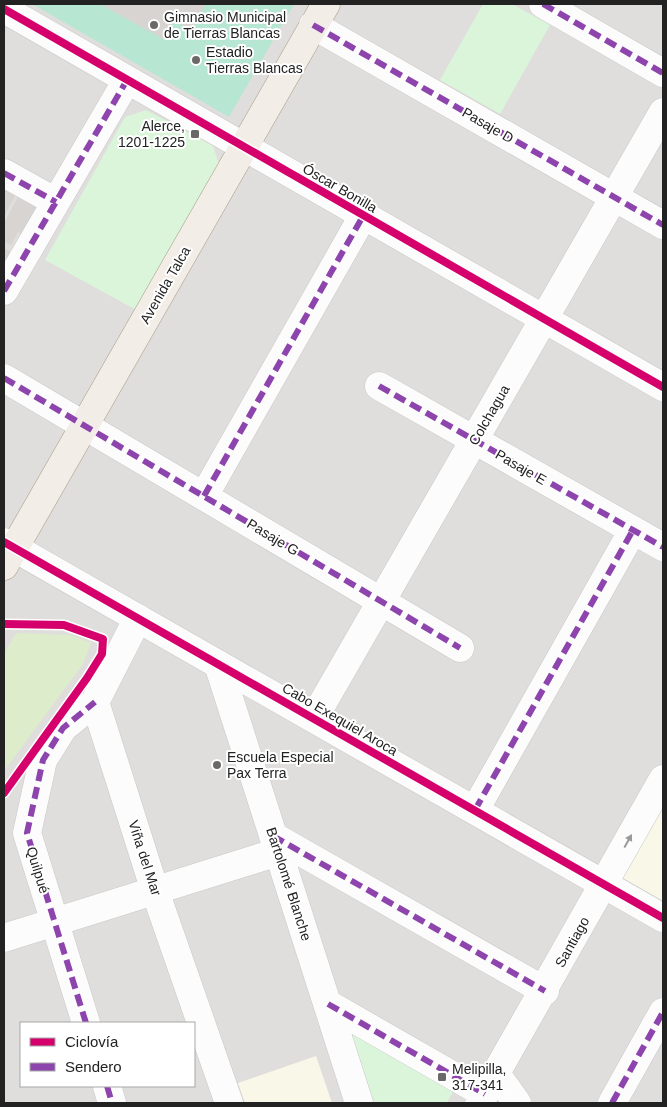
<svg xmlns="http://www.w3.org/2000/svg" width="667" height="1107" font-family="Arial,sans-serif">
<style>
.residential{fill:#dfdedc;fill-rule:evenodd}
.education{fill:#f8f7e8}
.grass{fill:#ddeccb}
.park{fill:#daf5da}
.pitch{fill:#b7e6d2}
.building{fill:#d7d4d2}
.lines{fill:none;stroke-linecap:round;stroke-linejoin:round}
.minor-casing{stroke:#c9c8c7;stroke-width:29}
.major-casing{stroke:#a79c86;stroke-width:29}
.minor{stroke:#fdfcfc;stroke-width:28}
.major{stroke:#f3ede7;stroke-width:28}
.quiet{stroke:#8e44ad;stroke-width:6;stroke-dasharray:12 6;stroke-linecap:butt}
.cycleway-casing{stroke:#fff;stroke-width:11}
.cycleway{stroke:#d6006c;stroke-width:8}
.oneway{fill:#9a9a9a}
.poi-dot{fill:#6a6968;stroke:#fff;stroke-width:2}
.labels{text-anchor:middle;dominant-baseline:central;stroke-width:4;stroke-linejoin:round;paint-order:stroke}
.poi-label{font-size:14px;fill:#222;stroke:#fff;text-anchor:start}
.street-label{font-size:14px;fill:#222;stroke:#fff}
</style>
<rect width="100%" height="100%" fill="#f0eeeb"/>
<path class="residential" d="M4,4H663V1103H4ZM21,1023H194V1086H21Z"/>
<path class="education" d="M663,801V901L621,877Z
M316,1056L332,1103H245L238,1083Z"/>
<path class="grass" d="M16,633L71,635L91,643L83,664L4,771V654Z"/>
<path class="park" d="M483,4H512L550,25L500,114L440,80Z
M146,110L213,146L219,164L138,311L45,260L125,117Z
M345,1027L455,1088L447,1103H367Z"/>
<path class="pitch" d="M32,4H294L229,117Z"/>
<path class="building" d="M100,4H206L191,30L173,20L163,39Z
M4,190L15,196L4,216Z
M18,197L39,209L25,236L18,232L11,245L4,242V223Z
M4,248L14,254L4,273Z"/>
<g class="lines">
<defs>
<path id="minor" d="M543,4L663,73
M4,9L663,387
M313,25L663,225
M4,173L56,202
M4,291L127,80
M4,378L460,648
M379,386L663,547
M204,496L363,216
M4,542L663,918
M138,618L95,702L155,891L229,1103
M218,664L359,1103
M314,718L663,112
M475,810L633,530
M273,836L545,991
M4,938L278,852
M328,1004L485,1094
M86,1023L27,833L43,760L63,728L95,702
M497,1075L517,1103
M107,1086L112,1103
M479,1103L663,779
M612,1103L663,1012"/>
<path id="major" d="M4,566L326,4"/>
</defs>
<use href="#minor" class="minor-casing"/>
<use href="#major" class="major-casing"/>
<use href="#minor" class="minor"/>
<use href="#major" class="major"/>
<path class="quiet" d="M543,4L663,73
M313,25L663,225
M4,173L56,202
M4,291L127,80
M4,378L460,648
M379,386L663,547
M204,496L363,216
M475,810L633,530
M273,836L545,991
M328,1004L485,1094
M86,1023L27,833L43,760L63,728L95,702
M107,1086L112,1103
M612,1103L663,1012"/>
<defs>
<path id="cycleway" d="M4,9L663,387
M4,542L663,918
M4,624L64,625L103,639L102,654L87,678L4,793"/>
</defs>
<use href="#cycleway" class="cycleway-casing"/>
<use href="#cycleway" class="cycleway"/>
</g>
<defs><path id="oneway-solid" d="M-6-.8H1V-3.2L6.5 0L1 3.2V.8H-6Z" transform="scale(1.25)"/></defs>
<use class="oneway" href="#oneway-solid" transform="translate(628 841) rotate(-61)"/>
<g class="poi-dot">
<circle cx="154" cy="25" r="5"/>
<circle cx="196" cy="60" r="5"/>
<rect x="190" y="129" width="10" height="10" rx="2.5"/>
<circle cx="217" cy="765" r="5"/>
<rect x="437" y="1072" width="10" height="10" rx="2.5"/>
</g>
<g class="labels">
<g class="poi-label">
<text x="164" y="17">Gimnasio Municipal<tspan x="164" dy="16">de Tierras Blancas</tspan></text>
<text x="206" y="52">Estadio<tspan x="206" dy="16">Tierras Blancas</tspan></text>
<text x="185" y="126" text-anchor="end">Alerce,<tspan x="185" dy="16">1201-1225</tspan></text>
<text x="227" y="757">Escuela Especial<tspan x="227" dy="16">Pax Terra</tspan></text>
<text x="452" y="1069">Melipilla,<tspan x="452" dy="16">317-341</tspan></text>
</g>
<g class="street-label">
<text transform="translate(488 125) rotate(30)">Pasaje D</text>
<text transform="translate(340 188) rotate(30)">Óscar Bonilla</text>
<text transform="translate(165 285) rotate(-60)">Avenida Talca</text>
<text transform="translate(489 415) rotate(-60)">Colchagua</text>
<text transform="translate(521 467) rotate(30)">Pasaje E</text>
<text transform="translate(273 537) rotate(31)">Pasaje G</text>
<text transform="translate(340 719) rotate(30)">Cabo Exequiel Aroca</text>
<text transform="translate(145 858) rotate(72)">Viña del Mar</text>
<text transform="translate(38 870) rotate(73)">Quilpué</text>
<text transform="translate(289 884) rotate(72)">Bartolomé Blanche</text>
<text transform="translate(572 942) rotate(-61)">Santiago</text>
</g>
</g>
<rect width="667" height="1107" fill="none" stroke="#222222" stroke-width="10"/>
<rect x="20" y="1022" width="175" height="65" fill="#ffffff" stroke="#a7a7a7"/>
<rect x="30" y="1038" width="25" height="8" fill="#d6006c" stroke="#a7a7a7"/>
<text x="65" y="1047" font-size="15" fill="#222222">Ciclovía</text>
<rect x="30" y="1063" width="25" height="8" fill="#8e44ad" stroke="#a7a7a7"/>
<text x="65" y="1072" font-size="15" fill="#222222">Sendero</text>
</svg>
